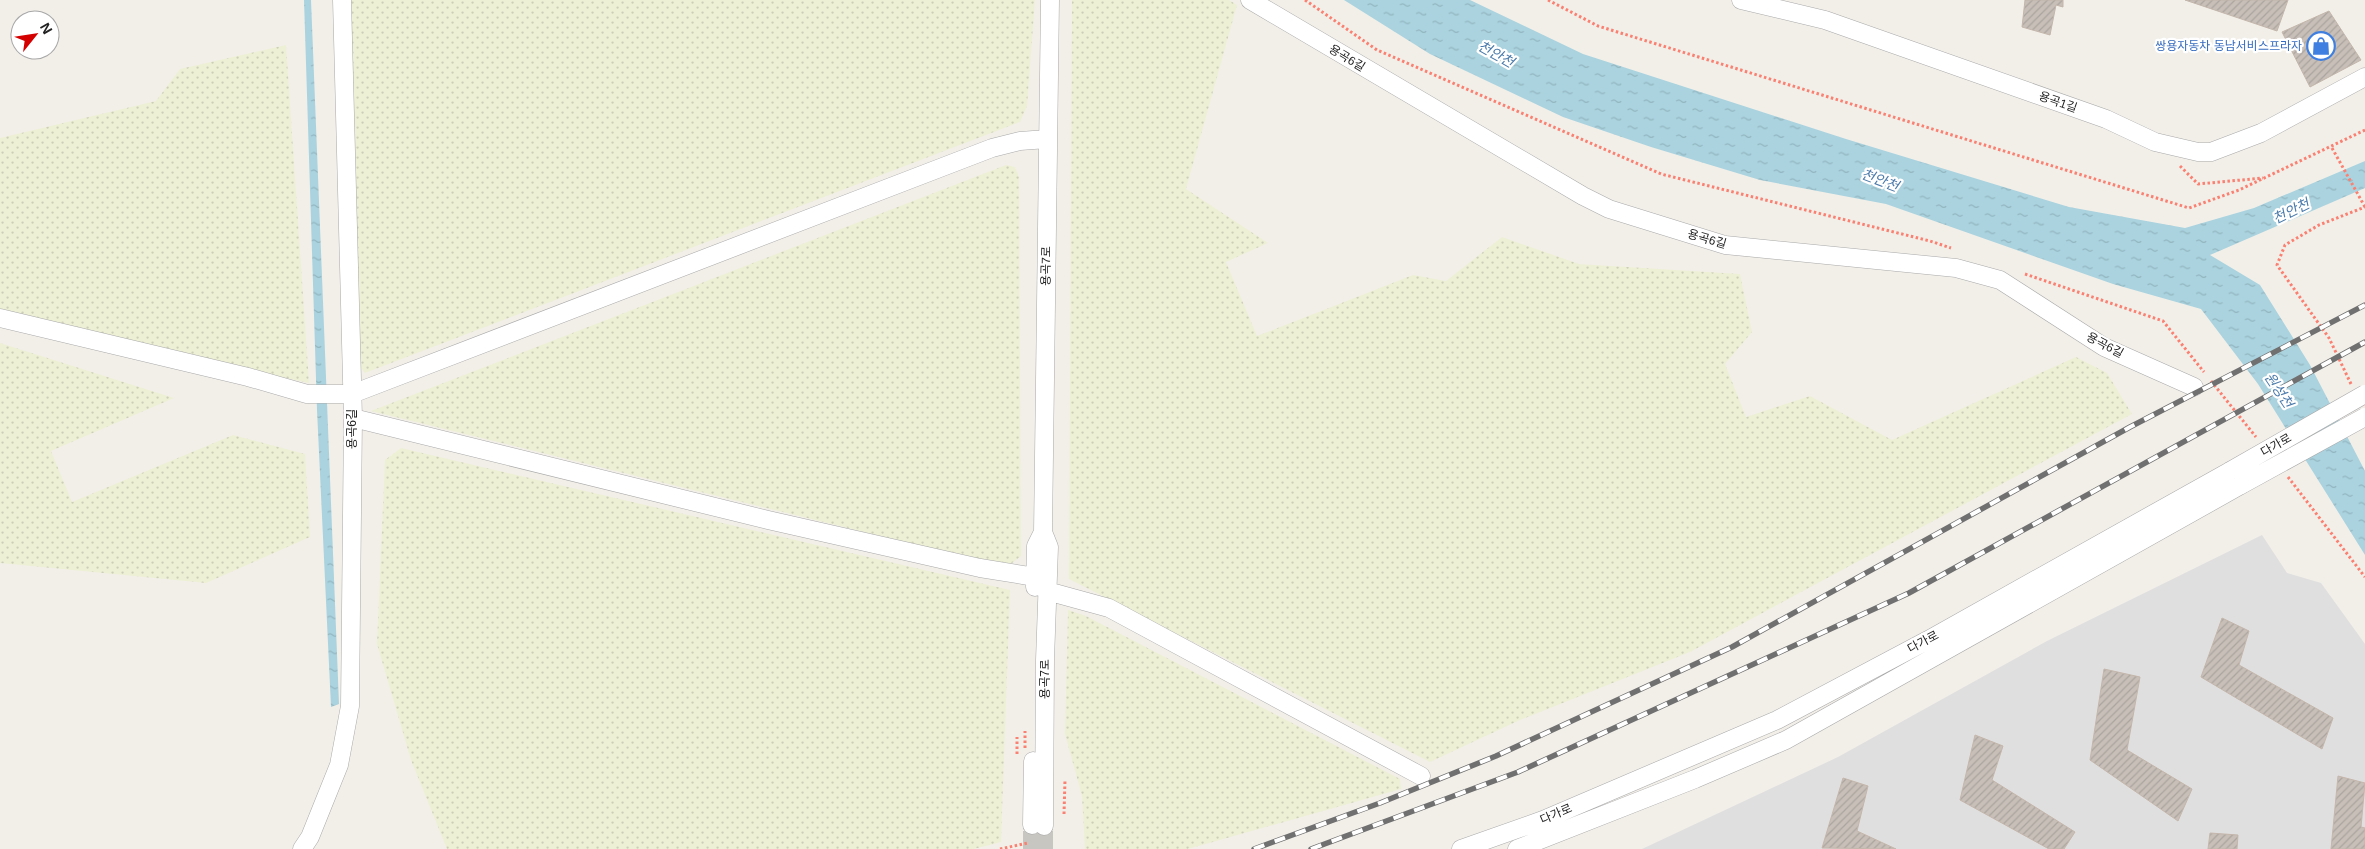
<svg xmlns="http://www.w3.org/2000/svg" width="2365" height="849" font-family="Helvetica,'Noto Sans KR',sans-serif">
<style>
.residential{fill:#e0dfdf}
.farmland{fill:url(#farmland-dots)}
.water{fill:url(#water-ripples)}
.building{fill:url(#building-hatch);stroke:#c4b6ab}
.lines{fill:none;stroke-linecap:round;stroke-linejoin:round}
.minor-tunnel{stroke:#c8c6c1;stroke-width:18;stroke-dasharray:18 9;stroke-linecap:butt}
.minor-casing{stroke:#a9a9a9;stroke-width:19}
.path{stroke:#fa8072;stroke-width:3;stroke-dasharray:2.5 2.5;stroke-linecap:butt}
.minor{stroke:#fff;stroke-width:18}
.rail-casing{stroke:#707070;stroke-width:5.5}
.rail{stroke:#fff;stroke-width:4;stroke-dasharray:11;stroke-linecap:butt}
.minor-bridge-casing{stroke:#a9a9a9;stroke-width:19;stroke-linecap:butt}
.minor-bridge{stroke:#fff;stroke-width:18}
.labels{text-anchor:middle;dominant-baseline:central;stroke-width:4.5;stroke-linejoin:round;paint-order:stroke}
.shop-label{font-size:12px;fill:#366cbe;stroke:#fff;text-anchor:end}
.street-label{font-size:12px;fill:#222;stroke:#fff}
.water-label{font-size:14px;font-style:italic;fill:#4a7aab;stroke:#fff}
</style>
<defs>
<pattern id="farmland-dots" width="8" height="8" patternUnits="userSpaceOnUse" patternTransform="scale(1.25)"><rect width="8" height="8" fill="#eef0d5"/><path d="M2 2h.1M6 6h.1" fill="none" stroke="#ccceb7" stroke-width="1.8" stroke-linecap="round"/></pattern>
<pattern id="water-ripples" width="26" height="14" patternUnits="userSpaceOnUse" patternTransform="scale(1.25)"><rect width="26" height="14" fill="#aad3df"/><path d="M2 4q2-2 4 0t4 0M15 11q2-2 4 0t4 0" fill="none" stroke="#92b5bf"/></pattern>
<pattern id="building-hatch" width="6" height="6" patternUnits="userSpaceOnUse" patternTransform="scale(1.25)"><rect width="6" height="6" fill="#c7bfb8"/><path d="M-1 1l2-2M0 6l6-6M5 7l2-2" fill="none" stroke="#aba49e"/></pattern>
</defs>
<rect width="100%" height="100%" fill="#f2efe9"/>
<path class="residential" d="M2262,535L2287,573L2321,583L2365,644V849H1642L1838,757L2047,641Z"/>
<path class="farmland" d="M343,0H1035L1027,106L1020,122L365,373L354,360Z
M1072,0H1229L1237,5L1186,189L1268,243L1226,262L1257,336L1413,275L1446,281L1502,237L1579,264L1740,274L1752,332L1725,364L1746,417L1810,396L1892,440L2076,357L2107,373L2132,414L1690,652L1520,720L1430,762L1069,579Z
M286,45L309,383L0,315V138L156,101L180,69Z
M1006,165L1015,167L1019,177L1021,556L1007,567L371,411Z
M0,343L174,398L51,451L72,502L233,435L305,454L310,537L206,583L0,563Z
M401,448L1010,590L1001,842L974,849H447L411,760L377,644L385,460Z
M1068,610L1086,616L1400,779L1401,789L1188,849H1085L1082,796L1065,734Z"/>
<path class="water" d="M304,0H311L339,704L331,707L317,410Z
M1344,0H1470L1583,54L1846,139L2069,207L2185,228L2254,208L2365,161V188L2210,255L2260,285L2310,365L2365,471V555L2258,384L2201,309L2113,284L1886,204L1760,180L1651,147L1563,117L1430,54Z"/>
<path class="building" d="M2025,0H2063V7L2056,5L2050,35L2022,27Z
M2185,0H2288L2277,31Z
M2329,11L2361,60L2310,87L2282,32Z
M2222,618L2249,631L2239,665L2333,718L2322,749L2201,677Z
M2104,669L2140,677L2127,750L2192,789L2178,821L2090,760Z
M1975,735L2003,746L1992,780L2075,832L2064,849H2049L1960,800Z
M2338,776L2365,783L2361,827L2365,828V849H2331Z
M1843,778L1868,786L1857,831L1896,849L1822,848Z
M2210,833L2238,835L2237,849H2208Z"/>
<g class="lines">
<path class="minor-tunnel" d="M1032,849V825
M1044,849V826"/>
<defs>
<path id="minor" d="M1250,0L1583,196L1609,209L1725,245L1956,268L2000,280L2104,347L2194,387
M1741,0L1825,20L2106,119L2155,142L2198,152H2211L2261,133L2365,77
M0,318L248,377L307,394H352L992,148L1020,141L1047,139
M353,418L768,520L980,568L1035,577
M1035,587L1036,546L1043,532
M1047,591L1109,608L1421,776
M1032,825L1033,761
M1044,826L1045,660L1049,547L1043,532L1050,0
M302,849L310,837L339,765L350,706L353,418L342,0
M1461,849L1543,820L1777,720L1928,640L2230,471
M1517,849L1695,779L1786,740L2241,485"/>
</defs>
<use href="#minor" class="minor-casing"/>
<path class="path" d="M1305,0L1377,50L1661,174L1930,241L1951,248
M1548,0L1598,26L2189,208L2239,190L2365,130
M2332,148L2365,207
M2180,166L2198,184L2263,178
M2025,274L2163,321L2204,372
M2211,381L2256,437
M2351,384L2329,338L2277,265L2285,245L2319,225L2365,207
M2288,477L2365,577
M1025,748V731
M1017,754V737
M1064,814L1065,780
M1000,849L1028,843"/>
<use href="#minor" class="minor"/>
<defs>
<path id="rail" d="M1254,849L1380,803L1496,756L1732,647L2130,427L2365,305
M1311,849L1518,772L1909,593L2365,342"/>
</defs>
<use href="#rail" class="rail-casing"/>
<use href="#rail" class="rail"/>
<defs>
<path id="minor-bridge" d="M2230,471L2365,394
M2241,485L2365,417"/>
</defs>
<use href="#minor-bridge" class="minor-bridge-casing"/>
<use href="#minor-bridge" class="minor-bridge"/>
</g>
<defs>
<symbol id="shop-ring" viewBox="-11 -11 22 22"><circle r="9.5" fill="#fff" stroke="#3f7fe0" stroke-width="1.5"/><path d="M-5-2.5h2.3a2.7 3.5 0 0 1 5.4 0H5L5.5 6h-11ZM-1.5-2.5h3a1.5 2.3 0 0 0-3 0Z" fill="#3f7fe0"/></symbol>
</defs>
<g fill-rule="evenodd">
<use href="#shop-ring" x="2305" y="30" width="32" height="32"/>
</g>
<g class="labels">
<g class="shop-label">
<text x="2302" y="46">쌍용자동차 동남서비스프라자</text>
</g>
<g class="street-label">
<text transform="translate(1347 58) rotate(31)">용곡6길</text>
<text transform="translate(2058 102) rotate(19)">용곡1길</text>
<text transform="translate(1707 239) rotate(16)">용곡6길</text>
<text transform="translate(1046 266) rotate(-89)">용곡7로</text>
<text transform="translate(2105 345) rotate(28)">용곡6길</text>
<text transform="translate(352 429) rotate(-90)">용곡6길</text>
<text transform="translate(2276 445) rotate(-30)">다가로</text>
<text transform="translate(1923 642) rotate(-28)">다가로</text>
<text transform="translate(1045 679) rotate(-90)">용곡7로</text>
<text transform="translate(1556 814) rotate(-23)">다가로</text>
</g>
<g class="water-label">
<text transform="translate(1496 54) rotate(29)">천안천</text>
<text transform="translate(1880 180) rotate(21)">천안천</text>
<text transform="translate(2291 211) rotate(-26)">천안천</text>
<text transform="translate(2279 390) rotate(56)">원성천</text>
</g>
</g>
<g transform="translate(35 35) rotate(60)"><circle r="24" fill="#ffffff" stroke="#a7a7a7"/>
<path d="M0-4L9 19L0 12L-9 19Z" fill="#d40000"/>
<text y="-8" font-size="14" font-weight="bold" text-anchor="middle" fill="#222222">N</text>
</g>
</svg>
